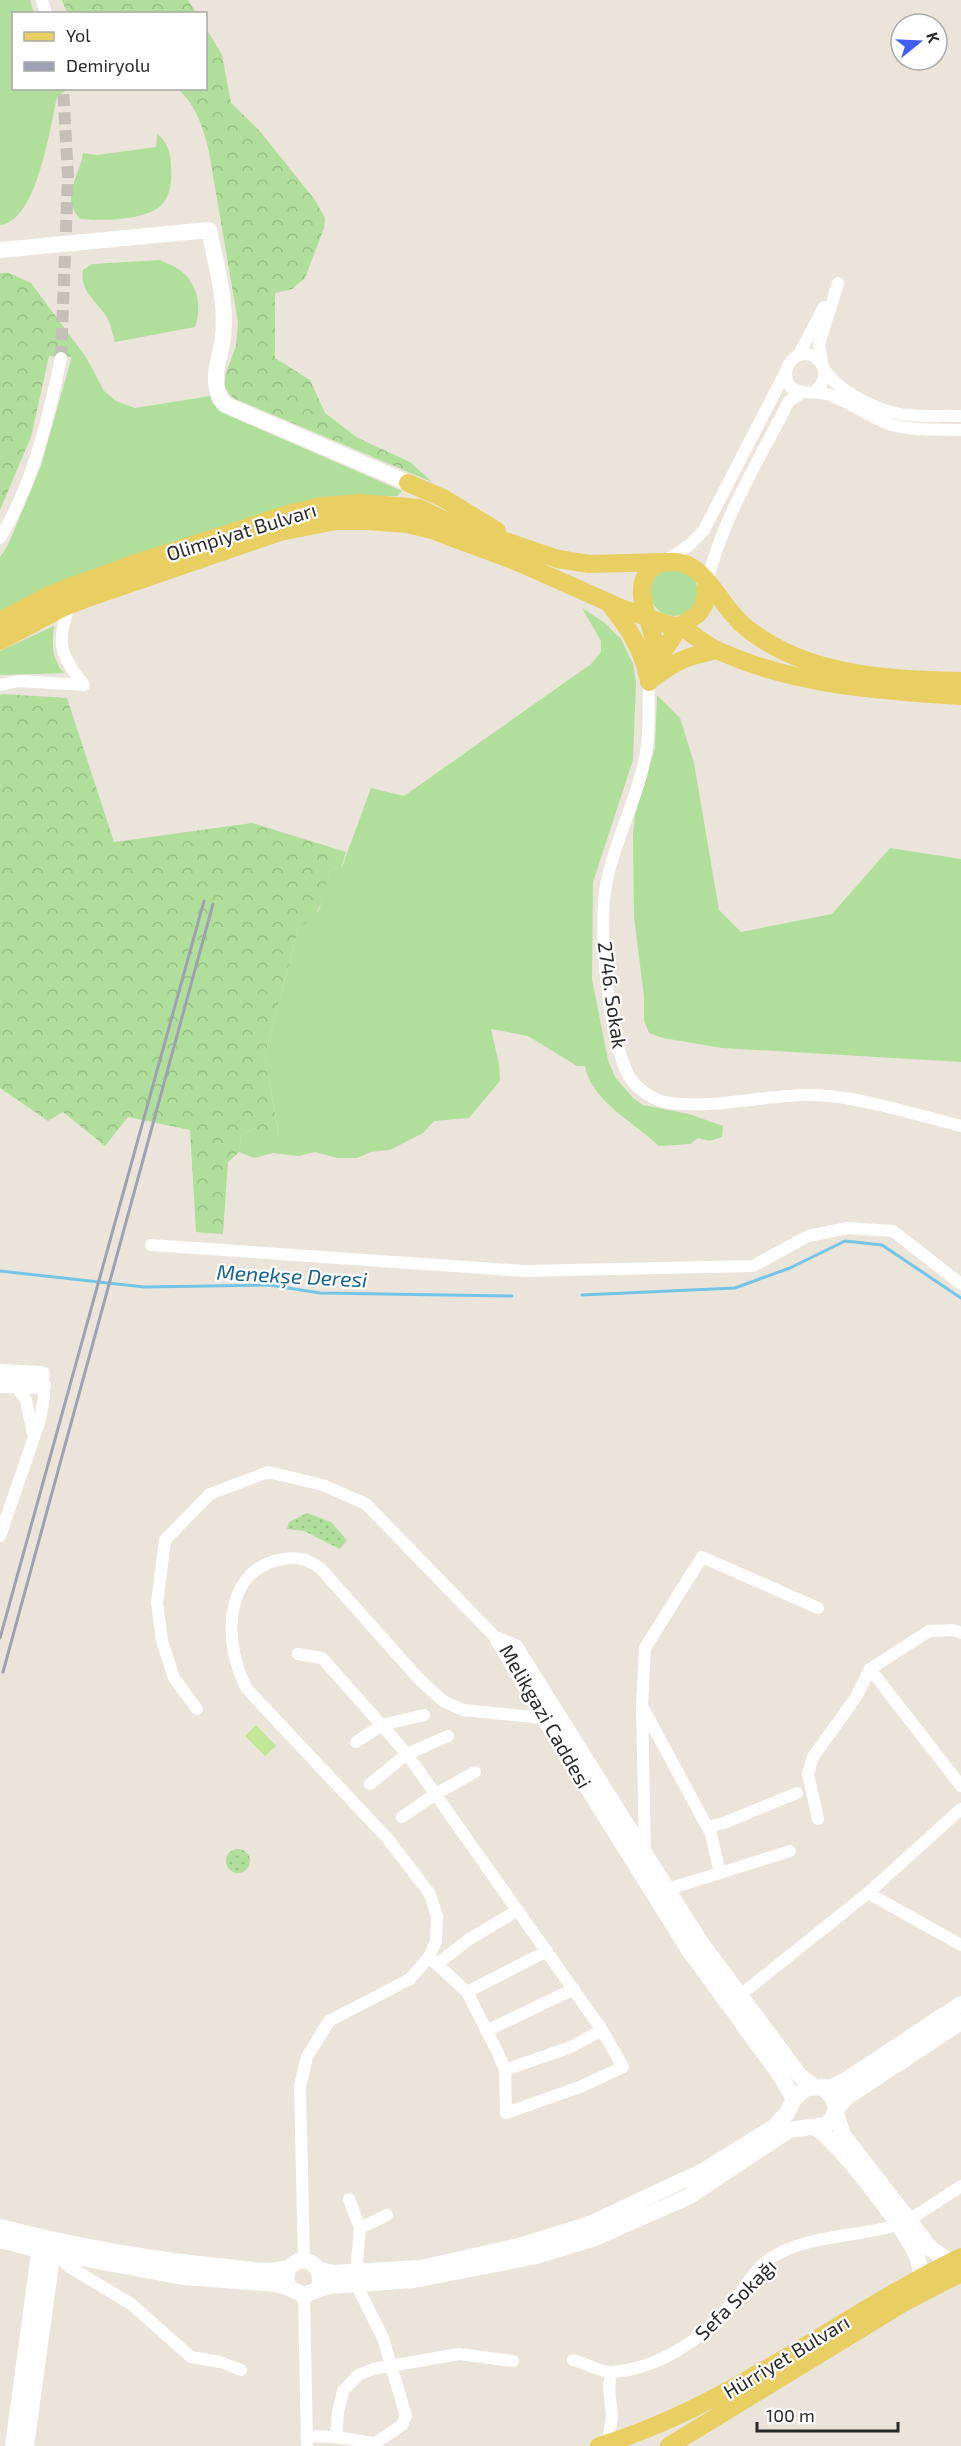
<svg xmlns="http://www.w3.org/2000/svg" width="961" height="2446" font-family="'Exo 2',sans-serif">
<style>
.grass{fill:#afdf9a}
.forest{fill:url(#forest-crowns)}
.park{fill:url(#park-dots)}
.pitch{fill:#c1e696}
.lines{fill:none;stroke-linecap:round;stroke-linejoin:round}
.stream{stroke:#73c5e8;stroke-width:3}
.street-tunnel{stroke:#c4bfb7;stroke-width:12;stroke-dasharray:12 6;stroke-linecap:butt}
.street{stroke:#fff;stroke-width:12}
.secondary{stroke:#fff;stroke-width:16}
.primary{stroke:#e9ce61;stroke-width:18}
.rail{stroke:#9ea1b2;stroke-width:3}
.labels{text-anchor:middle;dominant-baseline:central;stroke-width:4.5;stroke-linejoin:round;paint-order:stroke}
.street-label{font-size:20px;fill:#292929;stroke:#fff}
.water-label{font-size:21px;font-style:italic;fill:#146292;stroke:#fff}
</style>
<defs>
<pattern id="forest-crowns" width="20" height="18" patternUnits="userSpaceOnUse" patternTransform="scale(1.5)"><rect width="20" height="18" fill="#afdf9a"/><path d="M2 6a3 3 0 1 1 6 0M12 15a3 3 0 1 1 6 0" fill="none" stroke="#97bf85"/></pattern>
<pattern id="park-dots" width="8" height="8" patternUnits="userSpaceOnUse" patternTransform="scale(1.5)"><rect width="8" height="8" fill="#afdf9a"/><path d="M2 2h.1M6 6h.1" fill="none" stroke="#97bf85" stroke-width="1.8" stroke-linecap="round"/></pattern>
</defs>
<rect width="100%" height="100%" fill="#ebe4db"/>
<path class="grass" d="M0,0H30L34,13L14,14V88L68,89L57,97C50,127 37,222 0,225Z
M157,134C168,142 171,154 171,167C172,179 171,192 164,202C151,221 101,221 80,219C60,196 79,179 83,153L97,155L156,147Z
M160,260C166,263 175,266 181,271C198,284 202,307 195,327L115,342C113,335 111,326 108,319C98,302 79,292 83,270L92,264Z
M72,356L86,357L104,391L116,401L135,408L210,396L212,403L223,413L402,491L397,496H359L0,614V557L8,545L41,466Z
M650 592a24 24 0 1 1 48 0a24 24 0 1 1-48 0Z
M582,608L605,623L621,639L633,664L636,682L633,760L593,882L592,979L608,1060L615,1077L633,1098L643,1105L689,1114L723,1126L722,1137L709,1141L698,1138L690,1144L659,1146C635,1123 590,1100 585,1066H577L528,1036L491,1029L499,1064L500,1081L469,1118L434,1121L423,1133L390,1150L371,1152L357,1158H337L315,1152L299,1156L273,1153L254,1158L239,1152L241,1135L254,1128L279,1136L265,1055L299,926L319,910L330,870L338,866L342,867L371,788L404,796L591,664L601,652V641Z
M54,626C52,645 51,658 64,673L0,675V651Z
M657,695L680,718L694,763L719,910L741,932L832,914L890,848L961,859V1062L722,1048L663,1038L649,1033L644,1020V997L634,917L633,836L635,815L655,748Z"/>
<path class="forest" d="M62,0H188L196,13H67Z
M206,28L222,55L231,103L259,130L315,200L325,218L324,228L305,278L292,289L275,293V358L310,380L325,413L358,438L410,462L432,482L233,398L224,387L226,373L236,346L238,322L209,152C203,127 197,107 178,89L206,88Z
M0,273H9L31,283L86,357L49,356L31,437L0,510Z
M3,694L67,698L114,842L252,823L346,852L341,868L338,866L330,870C324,891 322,919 299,926L265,1055L279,1137L254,1128L241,1135L239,1152L228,1162L223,1234L196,1232L190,1130L128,1117L105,1146L63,1112L48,1121L0,1088V695Z"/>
<path class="park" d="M307,1513L331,1522L347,1540L340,1549L304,1531L287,1529L289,1522Z
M226 1861a12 12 0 1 1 24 0a12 12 0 1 1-24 0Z"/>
<path class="pitch" d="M256,1725L276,1746L265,1756L245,1736Z"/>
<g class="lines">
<path class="stream" d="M0,1271L144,1287L269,1285L320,1293L512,1296
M582,1295L735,1288L790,1268L845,1241L882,1245L961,1298"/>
<path class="street-tunnel" d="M61,358L68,176L63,88"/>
<path class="street" d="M42,0L46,14
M798,356L824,307
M822,363L819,344L838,283
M824,369C838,391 871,407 895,413C915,418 940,415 961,416
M815,391C838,373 813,342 793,359C789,363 786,369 786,375C788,400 815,389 830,395C852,403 870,418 892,425C913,431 939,429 961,430
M0,538C33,484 48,419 61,358
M665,561L691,544L704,530L786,371
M707,582C723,517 759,460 789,401L802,393
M70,604C56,641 59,655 84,685
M649,682C648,703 650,725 647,746C641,793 615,837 606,885C598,929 608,1037 629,1076C637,1090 655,1101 670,1103C714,1108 758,1097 801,1095C850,1093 913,1114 961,1126
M0,685L19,681L84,685
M151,1245L525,1271L753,1266L808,1236L848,1228L893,1231L961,1284
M15,1385L26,1400L33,1434
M0,1536L40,1420L44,1397L43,1379
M298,1654L322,1658L407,1754L602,2030L623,2067L580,2087L506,2113L505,2070L497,2051L467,1992L429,1957
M870,1669L961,1786
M642,1706L711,1834L720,1873L668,1889
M197,1709L174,1678L162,1641L157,1603L165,1540L210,1494L268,1472L323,1485L366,1504L498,1640
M356,1742L382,1725L424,1715
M370,1784L407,1754L448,1736
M402,1817L434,1795L475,1772
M818,1819L808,1774L813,1757L856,1697L870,1669L929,1631L953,1630L961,1633
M708,1827L724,1823L797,1793
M644,1853L645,1852L642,1705L645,1648L702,1557L818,1608
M720,1873L790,1851
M868,1893L961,1945
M437,1964L468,1940L518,1910
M467,1992L547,1951
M739,1996L868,1893L961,1809
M486,2031L574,1989
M505,2070L571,2047L602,2030
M349,2199L360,2228L356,2273
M360,2228L387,2215
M55,2253L68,2266L131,2304L191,2357L220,2362L241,2370
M304,2260L300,2086L307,2057L329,2021L410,1979L429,1957L436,1941L437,1916L430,1894L388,1839L247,1689C224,1647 221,1574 278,1560C295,1556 307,1558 321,1569L418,1678L443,1701L463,1710L544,1718L550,1715
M356,2284L383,2338L406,2416L402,2425L371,2446
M304,2295L307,2446
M573,2360C585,2363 600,2372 612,2372C659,2369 704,2338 732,2303C745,2288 754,2269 771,2258C805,2236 851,2237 890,2227C910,2222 942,2198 961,2186
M307,2436L336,2437L373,2443
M336,2437L338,2412L343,2391L358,2375L373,2369L459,2354L513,2361
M607,2444L612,2418L609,2387L611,2372"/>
<path class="secondary" d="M0,250L209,230C216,265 227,301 223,337C220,361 208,381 224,404L408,483
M0,1372L42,1374
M0,1385L43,1386
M498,1640L515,1647L701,1943L800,2076L815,2087
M499,1641L544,1718L689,1950L780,2075L794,2099
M836,2109L847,2097L961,2022
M836,2114L843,2135L931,2249L951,2262
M814,2127C839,2141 903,2227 916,2254C919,2261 920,2269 922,2277
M0,2227C74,2246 152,2260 228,2267C247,2269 269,2274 288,2268
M0,2240L39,2250L183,2277L277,2284L289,2288
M318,2269L332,2273L421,2268L519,2246L590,2224L703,2171L774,2127L787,2113L794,2099L806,2088L831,2087L843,2082L961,2004
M318,2289C324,2274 315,2258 298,2261L288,2268L286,2279L289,2288L304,2295L328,2286L414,2280L532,2257L595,2238L688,2197L789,2130L826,2125L833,2118L836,2109L833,2097L823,2088
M13,2446L41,2239
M26,2446L54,2242"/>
<path class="primary" d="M408,483L443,498L497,531
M608,602C627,626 642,647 648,677
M0,621L49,595L133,564L285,515L321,506L361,503L419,508L446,521L558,559L589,564L664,562
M680,626C693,634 705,645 719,651C794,685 879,691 961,696
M0,641L64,607L85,599L280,532L336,521H368L407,524L432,530L520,563L621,608L669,625L680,626
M655,667L661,655L680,626L698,614L704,605L707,582
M652,679C675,661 688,656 717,650
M649,682C652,669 656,655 654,642C652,620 632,593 648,572C652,566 661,562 668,562C702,558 716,598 737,619C744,627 754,634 762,639C820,677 894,679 961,681
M599,2446C731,2406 838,2317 961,2257
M669,2446L903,2303L961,2273"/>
<path class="rail" d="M0,1638L204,901
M3,1672L213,904"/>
</g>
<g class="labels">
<g class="street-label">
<text transform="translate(241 531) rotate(-17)">Olimpiyat Bulvarı</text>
<text transform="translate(613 995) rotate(82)">2746. Sokak</text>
<text transform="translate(546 1716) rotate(60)">Melikgazi Caddesi</text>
<text transform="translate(735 2299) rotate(-45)">Sefa Sokağı</text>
<text transform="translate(786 2356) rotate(-31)">Hürriyet Bulvarı</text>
</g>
<g class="water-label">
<text transform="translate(292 1275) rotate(3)">Menekşe Deresi</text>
</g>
</g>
<rect x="12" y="12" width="195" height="78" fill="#ffffff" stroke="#a9a9a9" stroke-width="1.5"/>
<rect x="24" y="32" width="30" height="9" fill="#e9ce61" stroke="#a9a9a9" stroke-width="1.5"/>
<text x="66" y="42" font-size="18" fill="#292929">Yol</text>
<rect x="24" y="62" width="30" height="9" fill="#9ea1b2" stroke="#a9a9a9" stroke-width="1.5"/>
<text x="66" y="72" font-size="18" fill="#292929">Demiryolu</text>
<g transform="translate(919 42) rotate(72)"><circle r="28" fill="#ffffff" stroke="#a9a9a9" stroke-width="1.5"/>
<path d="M0-4.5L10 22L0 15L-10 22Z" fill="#425df1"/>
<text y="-9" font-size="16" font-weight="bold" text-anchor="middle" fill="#292929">K</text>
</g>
<path d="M757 2422v9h141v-9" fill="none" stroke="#292929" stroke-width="3"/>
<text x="766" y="2422" font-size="18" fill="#292929" stroke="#ffffff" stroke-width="4.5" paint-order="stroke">100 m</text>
</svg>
